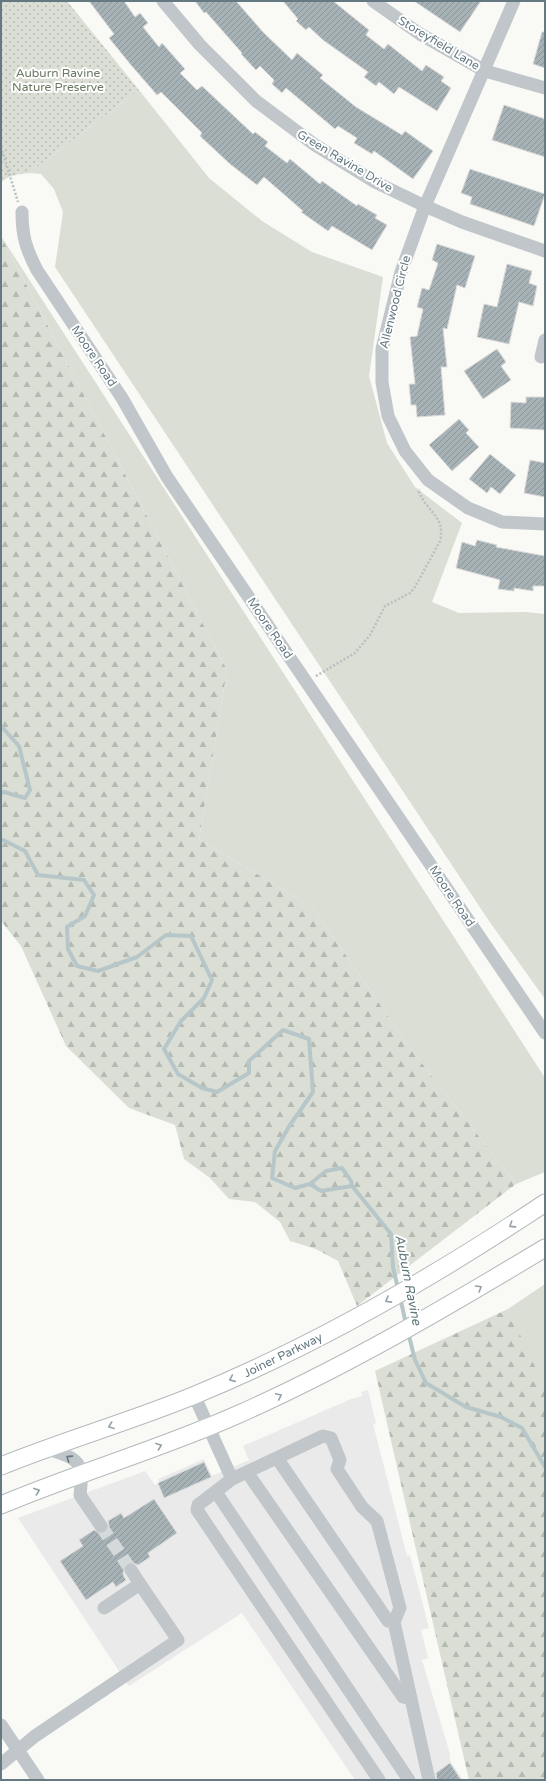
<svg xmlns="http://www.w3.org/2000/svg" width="546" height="1781" font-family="'Varela Round',sans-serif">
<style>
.built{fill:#eaeaea}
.grass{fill:#daded5}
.forest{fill:url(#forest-firs)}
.park{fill:url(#park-dots)}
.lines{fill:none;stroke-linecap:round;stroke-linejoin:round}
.stream{stroke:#b7c7c9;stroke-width:4}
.building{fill:url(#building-hatch);stroke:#dbdad9}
.minor-tunnel{stroke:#d4d9d9;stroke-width:13;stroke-dasharray:13 6;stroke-linecap:butt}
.major-casing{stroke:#b4babd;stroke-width:19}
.path{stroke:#babfc1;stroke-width:2.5;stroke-dasharray:2 2;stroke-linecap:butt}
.minor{stroke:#c0c6c9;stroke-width:13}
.major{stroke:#fff;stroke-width:17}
.oneway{stroke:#92a1a8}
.oneway2{stroke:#647982}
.labels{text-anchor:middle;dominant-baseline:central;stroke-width:4;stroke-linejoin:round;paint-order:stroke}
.street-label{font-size:12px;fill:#647982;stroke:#fff}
.park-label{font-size:12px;fill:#6a7a63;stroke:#fff}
.water-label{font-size:13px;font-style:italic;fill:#5e787c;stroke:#fff}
</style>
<defs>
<pattern id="forest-firs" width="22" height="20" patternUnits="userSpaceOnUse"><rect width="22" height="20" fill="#daded5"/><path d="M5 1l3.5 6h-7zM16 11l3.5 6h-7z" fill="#b4b9b2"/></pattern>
<pattern id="park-dots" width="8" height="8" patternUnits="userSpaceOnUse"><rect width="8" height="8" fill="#daded5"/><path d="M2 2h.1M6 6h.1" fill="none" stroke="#b4b9b2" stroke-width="1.8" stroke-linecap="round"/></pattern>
<pattern id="building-hatch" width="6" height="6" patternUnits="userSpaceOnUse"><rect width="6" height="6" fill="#a7b2b6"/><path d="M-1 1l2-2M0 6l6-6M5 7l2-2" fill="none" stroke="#8c9699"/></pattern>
</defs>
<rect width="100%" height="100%" fill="#f9f9f6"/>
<path class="built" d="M368,1390L376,1423L373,1424L407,1556L410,1555L429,1628L421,1630L428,1658L422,1660L450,1754V1761L463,1780H355L242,1613L129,1686L18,1518L145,1471L155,1485L159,1482L158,1479L204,1459L212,1476L249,1460L243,1446L351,1399L362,1396L361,1392Z"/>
<path class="grass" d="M139,90L209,178L262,221L312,252L383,277L369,376L387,443L415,487L462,523L432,602L459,613L526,612L545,614V999L489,921L55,267L63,212L54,189L41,174L29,173Z
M1,236L545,1078V1172L516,1184L410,1048L313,908L199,839L227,670Z
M545,1284V1415L508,1309Z"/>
<path class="forest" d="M1,236L227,670L199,839L313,908L410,1048L516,1184L357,1306L338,1261L316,1249L290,1241L280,1222L255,1202L229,1199L210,1178L184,1159L175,1125L129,1108L66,1046L21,946L1,921Z
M508,1309L545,1388V1780H469L375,1371Z"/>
<path class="park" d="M1,1H67L139,90L29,173C19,174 8,175 1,183Z"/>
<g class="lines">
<path class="stream" d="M1,726L19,746L30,790L25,798L4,792L1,793
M1,839L25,851L38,875L84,880L94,895L85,916L67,927L68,949L77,966L98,971L137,957L166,935L191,936L212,980L204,998L181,1021L164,1049L178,1074L202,1088L217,1092L249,1073V1061L283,1030L309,1039L313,1092L290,1125L275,1151L272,1178L295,1188L310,1184L321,1191L352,1186L391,1234L393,1267L398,1289
M310,1184L326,1171L342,1168L351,1181L352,1186
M400,1297L406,1324
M408,1332L415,1360L426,1383L466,1407L501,1417L522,1428L545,1467"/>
</g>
<path class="building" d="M89,1H124L135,17L140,13L148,23L143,27L159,47L162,43L185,69L180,73L197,90L202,86L253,134L255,132L268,142L265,146L287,163L290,159L320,184L322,181L357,206L358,204L377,215L375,218L387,225L372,250L332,226L328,231L301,212L303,211L264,177L257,185L230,164L200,136L202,133L161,92L157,95L131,65L109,38L114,34Z
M195,1H236L263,32L292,60L297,53L323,75L320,78L356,107L402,135L405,131L433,151L413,179L374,151L372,154L354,143L357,138L338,126L335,129L286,88L282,93L272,84L274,80L260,66L256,70L241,54L242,53L206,12L204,13Z
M283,1H333L369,30L366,35L384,49L388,44L422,71L426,65L444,77L441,81L451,88L437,111L399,87L394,94L379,82L376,86L364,77L368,72L323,40L309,27L306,30L296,21L298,19Z
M414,1H481L460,32Z
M542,32H545V68L533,64Z
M504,105L545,119V157L492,140Z
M470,169L545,194L534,226L470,204L472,197L461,193Z
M437,244L475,256L465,288L457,285L447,329L443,328L447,367H441L445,415L417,417L416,405H411L409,384H415L410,337L417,336L423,309L417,307L422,288L429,290L438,263L432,260Z
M507,264L532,271L529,283L537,286L533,306L519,302L509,344L477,337L484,304L497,307Z
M497,349L506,362L501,366L511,380L483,399L464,371Z
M526,397H545V430L510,428L511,402L526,403Z
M459,419L469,430L466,433L479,447L452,471L429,445Z
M490,454L516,475L500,494L491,487L487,493L469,479Z
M530,460L545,463V497L524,493Z
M477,540L497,545L496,547L545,556V586H533V591L514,588V591L498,589L500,580L456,568L462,542L475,546Z
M204,1462L211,1477L164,1498L158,1483Z
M154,1499L177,1533L148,1553L150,1557L138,1565L131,1562L126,1564L124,1567L123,1575L126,1580L116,1587L113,1582L86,1600L60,1561L83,1546L79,1540L94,1530L101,1534L106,1532L109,1526L108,1521L121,1513L124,1518Z
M450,1763L461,1780H437L436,1773Z"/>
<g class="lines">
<path class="minor-tunnel" d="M101,1526L131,1570"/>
<defs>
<path id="major" d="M1,1466C65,1440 132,1421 195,1395C319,1344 434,1277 545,1203
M1,1505C79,1472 161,1449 239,1414C345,1367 445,1308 545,1248"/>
</defs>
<use href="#major" class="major-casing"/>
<path class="path" d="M1,147L18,202
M316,676L355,653L370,635L385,606L410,593L415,587L440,541C446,517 427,512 419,492L420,489"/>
<path class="minor" d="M163,1L200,45L256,101L315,145L375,182L425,206L462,222L545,251
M373,1L420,34L485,71L545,88
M514,1L425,206L401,272L382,349V382L388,416L405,451L428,480L468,508L502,522L545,524
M22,212C22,236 26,249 37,270L122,398L167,477L545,1033
M541,357L545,340
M194,1395L232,1479
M48,1449C79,1459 84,1461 80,1495L101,1526
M277,1458L388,1621L394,1622
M247,1472L403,1697L411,1699
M216,1492L409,1780
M131,1570L140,1584
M1,1725L38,1780
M1,1764L35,1736L178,1640L140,1584L104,1608
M379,1780L197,1510L198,1505L232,1479L323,1436L331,1438L340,1460L337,1469L362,1507L377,1521L400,1608L394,1622L429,1780"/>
<use href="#major" class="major"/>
</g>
<defs><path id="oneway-chevron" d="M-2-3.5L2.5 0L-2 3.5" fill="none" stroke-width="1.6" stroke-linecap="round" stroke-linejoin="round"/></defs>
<g class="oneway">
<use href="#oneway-chevron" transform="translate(512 1225) rotate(147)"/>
<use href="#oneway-chevron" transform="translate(479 1288) rotate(-31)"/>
<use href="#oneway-chevron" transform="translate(388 1300) rotate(151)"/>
<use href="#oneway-chevron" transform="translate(232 1379) rotate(156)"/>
<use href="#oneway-chevron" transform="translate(279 1396) rotate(-25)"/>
<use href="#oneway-chevron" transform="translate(111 1426) rotate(160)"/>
<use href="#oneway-chevron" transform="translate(159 1446) rotate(-20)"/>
<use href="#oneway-chevron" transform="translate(37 1491) rotate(-20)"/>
</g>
<use class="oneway2" href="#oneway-chevron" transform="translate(69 1458) rotate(-147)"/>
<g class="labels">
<g class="street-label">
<text transform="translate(439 43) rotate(31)">Storeyfield Lane</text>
<text transform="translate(345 161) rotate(31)">Green Ravine Drive</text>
<text transform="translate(395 302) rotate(-76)">Allenwood Circle</text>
<text transform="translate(94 356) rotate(56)">Moore Road</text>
<text transform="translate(270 628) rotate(56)">Moore Road</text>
<text transform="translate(452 896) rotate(56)">Moore Road</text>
<text transform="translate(283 1355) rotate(-26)">Joiner Parkway</text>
</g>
<g class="park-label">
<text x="58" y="73">Auburn Ravine<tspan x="58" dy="14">Nature Preserve</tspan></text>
</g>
<g class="water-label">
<text transform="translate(408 1280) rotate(79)">Auburn Ravine</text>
</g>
</g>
<rect width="546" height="1781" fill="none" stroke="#647982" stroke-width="4"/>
</svg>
